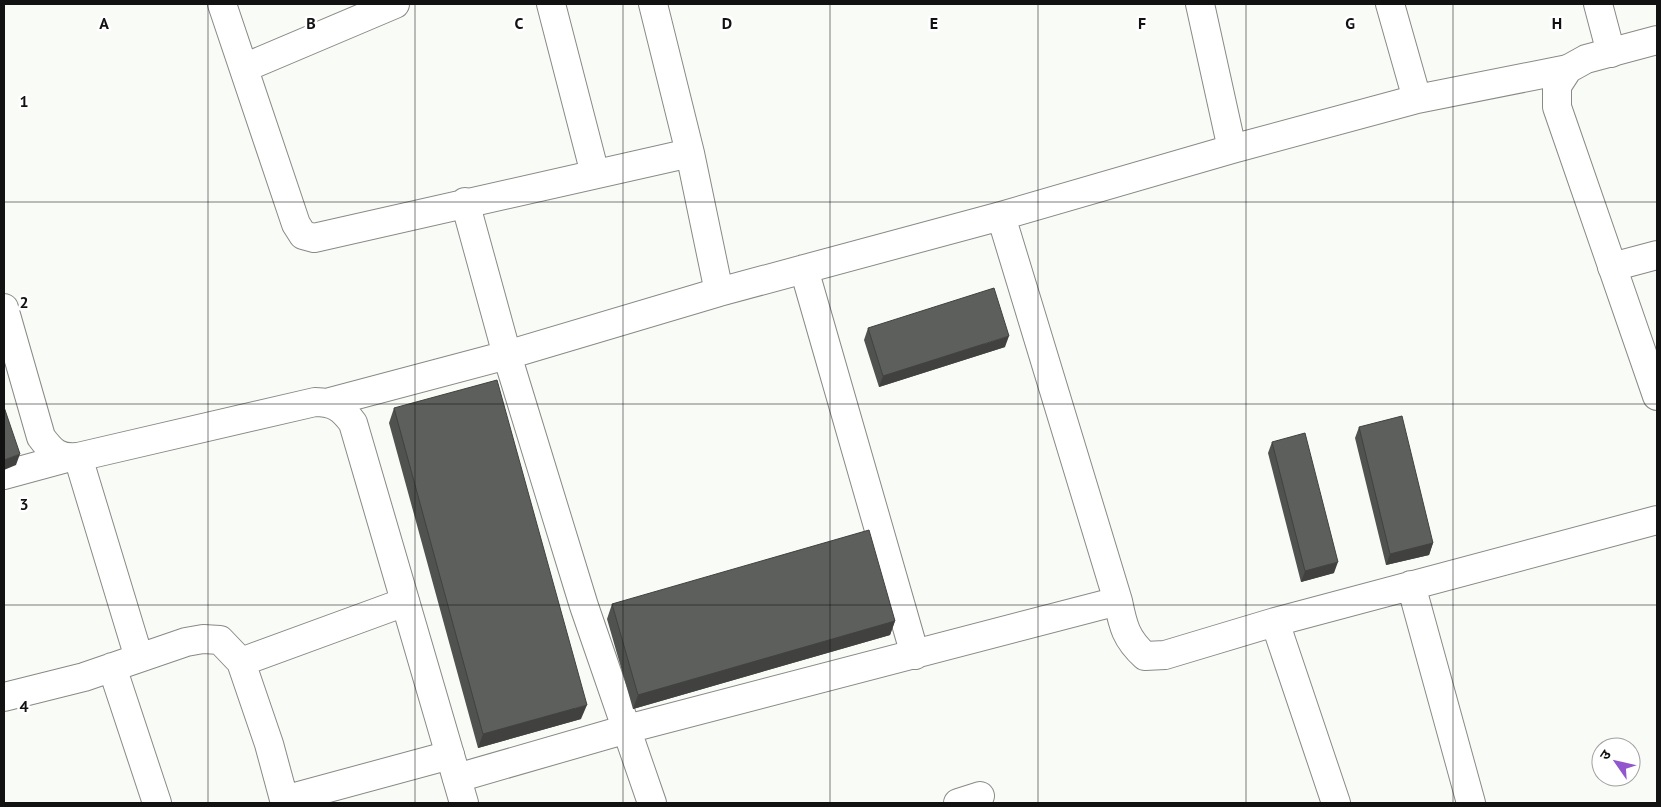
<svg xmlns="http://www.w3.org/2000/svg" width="1661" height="807" font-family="'PT Sans','Noto Sans Devanagari',sans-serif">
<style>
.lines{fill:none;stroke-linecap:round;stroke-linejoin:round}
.minor-casing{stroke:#888a86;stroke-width:30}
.tertiary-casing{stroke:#888a86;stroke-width:30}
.minor{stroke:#fff;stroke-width:28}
.tertiary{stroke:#fff;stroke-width:28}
.wall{fill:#50524f}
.shaded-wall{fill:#414240}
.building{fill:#5d5f5c;stroke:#414240}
.grid{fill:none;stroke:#111211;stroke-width:1;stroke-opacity:0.55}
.grid-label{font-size:16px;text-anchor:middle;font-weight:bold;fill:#111211;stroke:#fff;stroke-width:5;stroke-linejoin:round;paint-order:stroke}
</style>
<rect width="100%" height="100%" fill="#f9fbf7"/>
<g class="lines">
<defs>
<path id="minor" d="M222,4L296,224L303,235L314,238L690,153
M551,4L595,174
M653,4L690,153L719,292
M1200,4L1232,149
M1390,4L1417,99
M1598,4L1611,53
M244,68L395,4
M465,202L507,355L584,606L652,803
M1001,216L1118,601C1123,626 1126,639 1145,656L1165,655L1275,622L1657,520
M1612,267L1657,255
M804,269L915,655
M330,402L507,355L719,292L1001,216L1232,149L1417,99L1568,69
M78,457L139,658
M4,475L63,459
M1411,585L1471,803
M1275,622L1336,803
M241,662L405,602
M112,667L157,803
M4,697L84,677L186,642L203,639L220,640L241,662L269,744L285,803
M457,778L627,729L1118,601
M284,800L450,755
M958,803L980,796"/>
<path id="tertiary" d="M1657,40L1586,59L1568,69L1557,86V107L1657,396
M4,308L41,437C52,452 59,459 78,457L315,402C334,402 342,408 353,423L464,803"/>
</defs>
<use href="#minor" class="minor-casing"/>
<use href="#tertiary" class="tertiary-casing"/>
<use href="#minor" class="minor"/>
<use href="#tertiary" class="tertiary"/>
</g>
<path class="wall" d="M868,328L1005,347L879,387L864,340Z
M394,408L581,719L478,748L389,423Z
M1359,427L1433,543L1429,555L1386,565L1355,438Z
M1272,442L1334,573L1301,582L1268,453Z
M612,604L895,621L890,635L633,709L607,619Z"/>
<path class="shaded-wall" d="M1009,336L1005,347L879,387L883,376Z
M20,454L16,465L4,470V460Z
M1433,543L1429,555L1386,565L1390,554Z
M1338,562L1334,573L1301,582L1305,571Z
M895,621L890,635L633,709L638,695Z
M587,705L581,719L478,748L483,734Z"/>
<path class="building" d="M994,288L1009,336L883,376L868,328Z
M497,380L587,705L483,734L394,408Z
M4,407L20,454L4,460Z
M1402,416L1433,543L1390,554L1359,427Z
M1305,433L1338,562L1305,571L1272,442Z
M869,530L895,621L638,695L612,604Z"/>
<path class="grid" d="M208,4V803M415,4V803M623,4V803M830,4V803M1038,4V803M1246,4V803M1453,4V803M4,202H1657M4,404H1657M4,605H1657"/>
<g class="grid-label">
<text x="104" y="29">A</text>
<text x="311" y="29">B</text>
<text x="519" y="29">C</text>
<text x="727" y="29">D</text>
<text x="934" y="29">E</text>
<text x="1142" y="29">F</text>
<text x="1350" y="29">G</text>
<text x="1557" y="29">H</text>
<text x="24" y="107">1</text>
<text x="24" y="308">2</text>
<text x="24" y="510">3</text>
<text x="24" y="712">4</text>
</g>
<rect width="1661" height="807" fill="none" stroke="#111211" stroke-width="10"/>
<g transform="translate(1616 762) rotate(304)"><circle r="24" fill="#ffffff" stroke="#a0a0a0"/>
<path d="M0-4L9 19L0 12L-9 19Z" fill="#9256cd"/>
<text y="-8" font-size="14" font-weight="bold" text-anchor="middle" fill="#111211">उ</text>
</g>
</svg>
